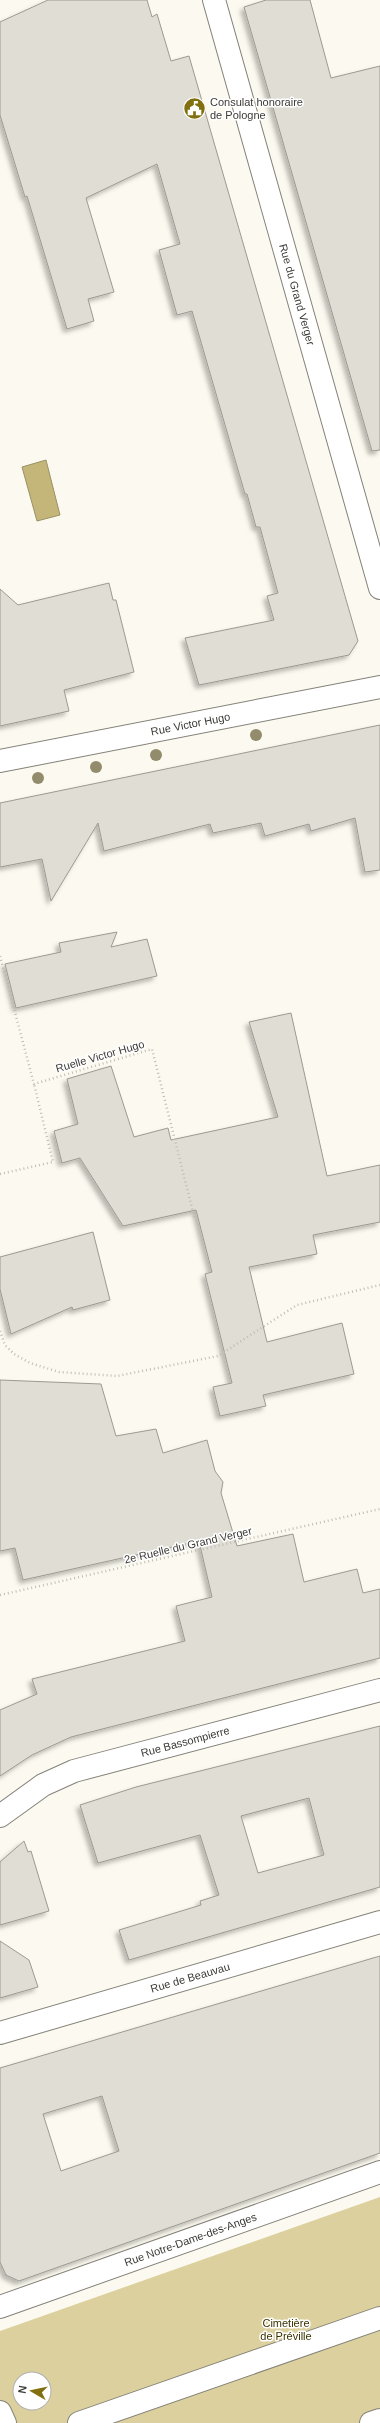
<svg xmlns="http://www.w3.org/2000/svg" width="380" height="2423" font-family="Helvetica,sans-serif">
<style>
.green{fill:#dcd19e;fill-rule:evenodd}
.water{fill:#c4b678;stroke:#9b9164}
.building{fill:#dfddd4;stroke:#9c9a91;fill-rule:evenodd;filter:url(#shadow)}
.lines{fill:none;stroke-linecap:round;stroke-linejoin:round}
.minor-casing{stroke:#848279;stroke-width:24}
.major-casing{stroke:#848279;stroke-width:24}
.path{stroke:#bfbdb5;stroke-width:2.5;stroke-dasharray:1 3;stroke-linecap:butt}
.minor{stroke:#fff;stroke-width:22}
.major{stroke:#fff;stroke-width:22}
.tree{fill:#928b6c}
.labels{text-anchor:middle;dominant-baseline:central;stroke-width:3;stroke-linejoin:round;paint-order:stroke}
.poi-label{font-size:11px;fill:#3b3a36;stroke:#fff;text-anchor:start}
.street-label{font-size:11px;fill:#3b3a36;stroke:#fff}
.park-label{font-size:11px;fill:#3c3100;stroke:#fff}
</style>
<defs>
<filter id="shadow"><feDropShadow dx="-3.5" dy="3.5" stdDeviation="2" flood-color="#0004"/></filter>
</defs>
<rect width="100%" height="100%" fill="#fcfaf0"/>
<path class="green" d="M380,2197V2423H0V2331ZM20,2379H44V2403H20Z"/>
<path class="water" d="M46,460L60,515L37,521L22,467Z"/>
<path class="building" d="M48,0H147L152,17L157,14L171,61L189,56L358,641L349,655L199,685L185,638L274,620L267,596L278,593L260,527H256L247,494H245L192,311L177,315L159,250L180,244L157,164L86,198L114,292L88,299L94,321L67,329L27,196L25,197L0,115V22Z
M266,0H310L331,78L380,66V450L372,451L244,7Z
M109,583L113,600H116L134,672L64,690L69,711L0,726V589L18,605Z
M380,725V870L365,872L355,818L311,831L309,824L265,836L261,823L213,833L210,824L104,851L98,823L51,901L42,859L0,867V803Z
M117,932L111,947L147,939L157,976L16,1008L5,964L61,952L59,943Z
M291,1013L327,1176L380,1165V1222L313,1235L317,1254L249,1267L267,1342L342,1323L354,1374L263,1395L266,1406L220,1416L213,1387L232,1383L205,1274L212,1272L196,1210L123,1226L80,1158L62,1163L54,1131L78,1124L67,1079L111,1066L134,1137L168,1128L171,1140L278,1117L249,1022Z
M93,1232L110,1300L73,1310L72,1307L11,1334L0,1289V1257Z
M0,1380L101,1384L116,1436L156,1429L163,1453L207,1440L215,1471L223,1482L221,1493L237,1546L293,1534L304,1582L357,1569L363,1593L380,1589V1658L71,1737L32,1755L0,1776V1710L37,1694L32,1679L185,1641L176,1606L212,1597L199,1541L23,1580L15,1548L0,1551Z
M380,1726V1887L129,1960L119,1930L201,1905L200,1901L219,1895L200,1835L98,1863L80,1805L136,1787ZM309,1798L324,1855L258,1873L241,1816Z
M24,1841L28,1852L31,1851L49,1911L0,1925V1862Z
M0,1941L29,1960L38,1987L0,1998Z
M380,1956V2153L19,2281L6,2275L0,2262V2068ZM102,2096L119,2151L61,2171L43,2114Z"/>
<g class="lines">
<defs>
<g id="minor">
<path id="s1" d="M214,0L380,588"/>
<path id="s2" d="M0,1816L43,1785L74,1771L380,1690"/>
<path id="s3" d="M0,2033L380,1922"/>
<path id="s4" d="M0,2307L380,2172"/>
<path d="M0,2412L5,2423"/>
<path d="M79,2423L380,2318"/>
<path d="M371,2423L380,2420"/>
</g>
<g id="major">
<path id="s5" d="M0,761L380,687"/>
</g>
</defs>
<use href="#minor" class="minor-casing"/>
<use href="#major" class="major-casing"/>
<path class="path" d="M0,956L34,1084L152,1049L195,1220
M0,1174L53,1162L34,1084
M0,1331L5,1345L14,1354L30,1363L59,1372L117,1376L218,1356L297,1305L380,1285
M0,1595L380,1509"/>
<use href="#minor" class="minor"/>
<use href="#major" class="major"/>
</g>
<g class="tree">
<circle cx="256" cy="735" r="6"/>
<circle cx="156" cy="755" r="6"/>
<circle cx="96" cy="767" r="6"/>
<circle cx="38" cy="778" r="6"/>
</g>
<defs>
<symbol id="civic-disc" viewBox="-11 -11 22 22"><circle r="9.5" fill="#827010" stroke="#fff"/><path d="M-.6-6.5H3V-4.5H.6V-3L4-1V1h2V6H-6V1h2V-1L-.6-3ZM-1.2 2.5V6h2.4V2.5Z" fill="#fff"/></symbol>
</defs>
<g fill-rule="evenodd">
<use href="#civic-disc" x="182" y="96" width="25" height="25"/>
</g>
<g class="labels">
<g class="poi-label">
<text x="210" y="102">Consulat honoraire<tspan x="210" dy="13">de Pologne</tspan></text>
</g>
<g class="street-label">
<text stroke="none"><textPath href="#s1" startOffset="306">Rue du Grand Verger</textPath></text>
<text stroke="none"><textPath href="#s5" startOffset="194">Rue Victor Hugo</textPath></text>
<text transform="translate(100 1056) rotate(-16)">Ruelle Victor Hugo</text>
<text transform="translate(188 1545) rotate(-13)">2e Ruelle du Grand Verger</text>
<text stroke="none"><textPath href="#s2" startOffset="202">Rue Bassompierre</textPath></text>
<text stroke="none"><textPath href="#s3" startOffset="198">Rue de Beauvau</textPath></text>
<text stroke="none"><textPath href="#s4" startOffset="202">Rue Notre-Dame-des-Anges</textPath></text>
</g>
<g class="park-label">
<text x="286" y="2323">Cimetière<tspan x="286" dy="13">de Préville</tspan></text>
</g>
</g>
<g transform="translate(32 2391) rotate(279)"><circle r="19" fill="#ffffff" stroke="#b1b0af"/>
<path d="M0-3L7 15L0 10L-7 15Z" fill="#827010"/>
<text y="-6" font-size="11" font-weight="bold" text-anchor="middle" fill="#3b3a36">N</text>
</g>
</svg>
